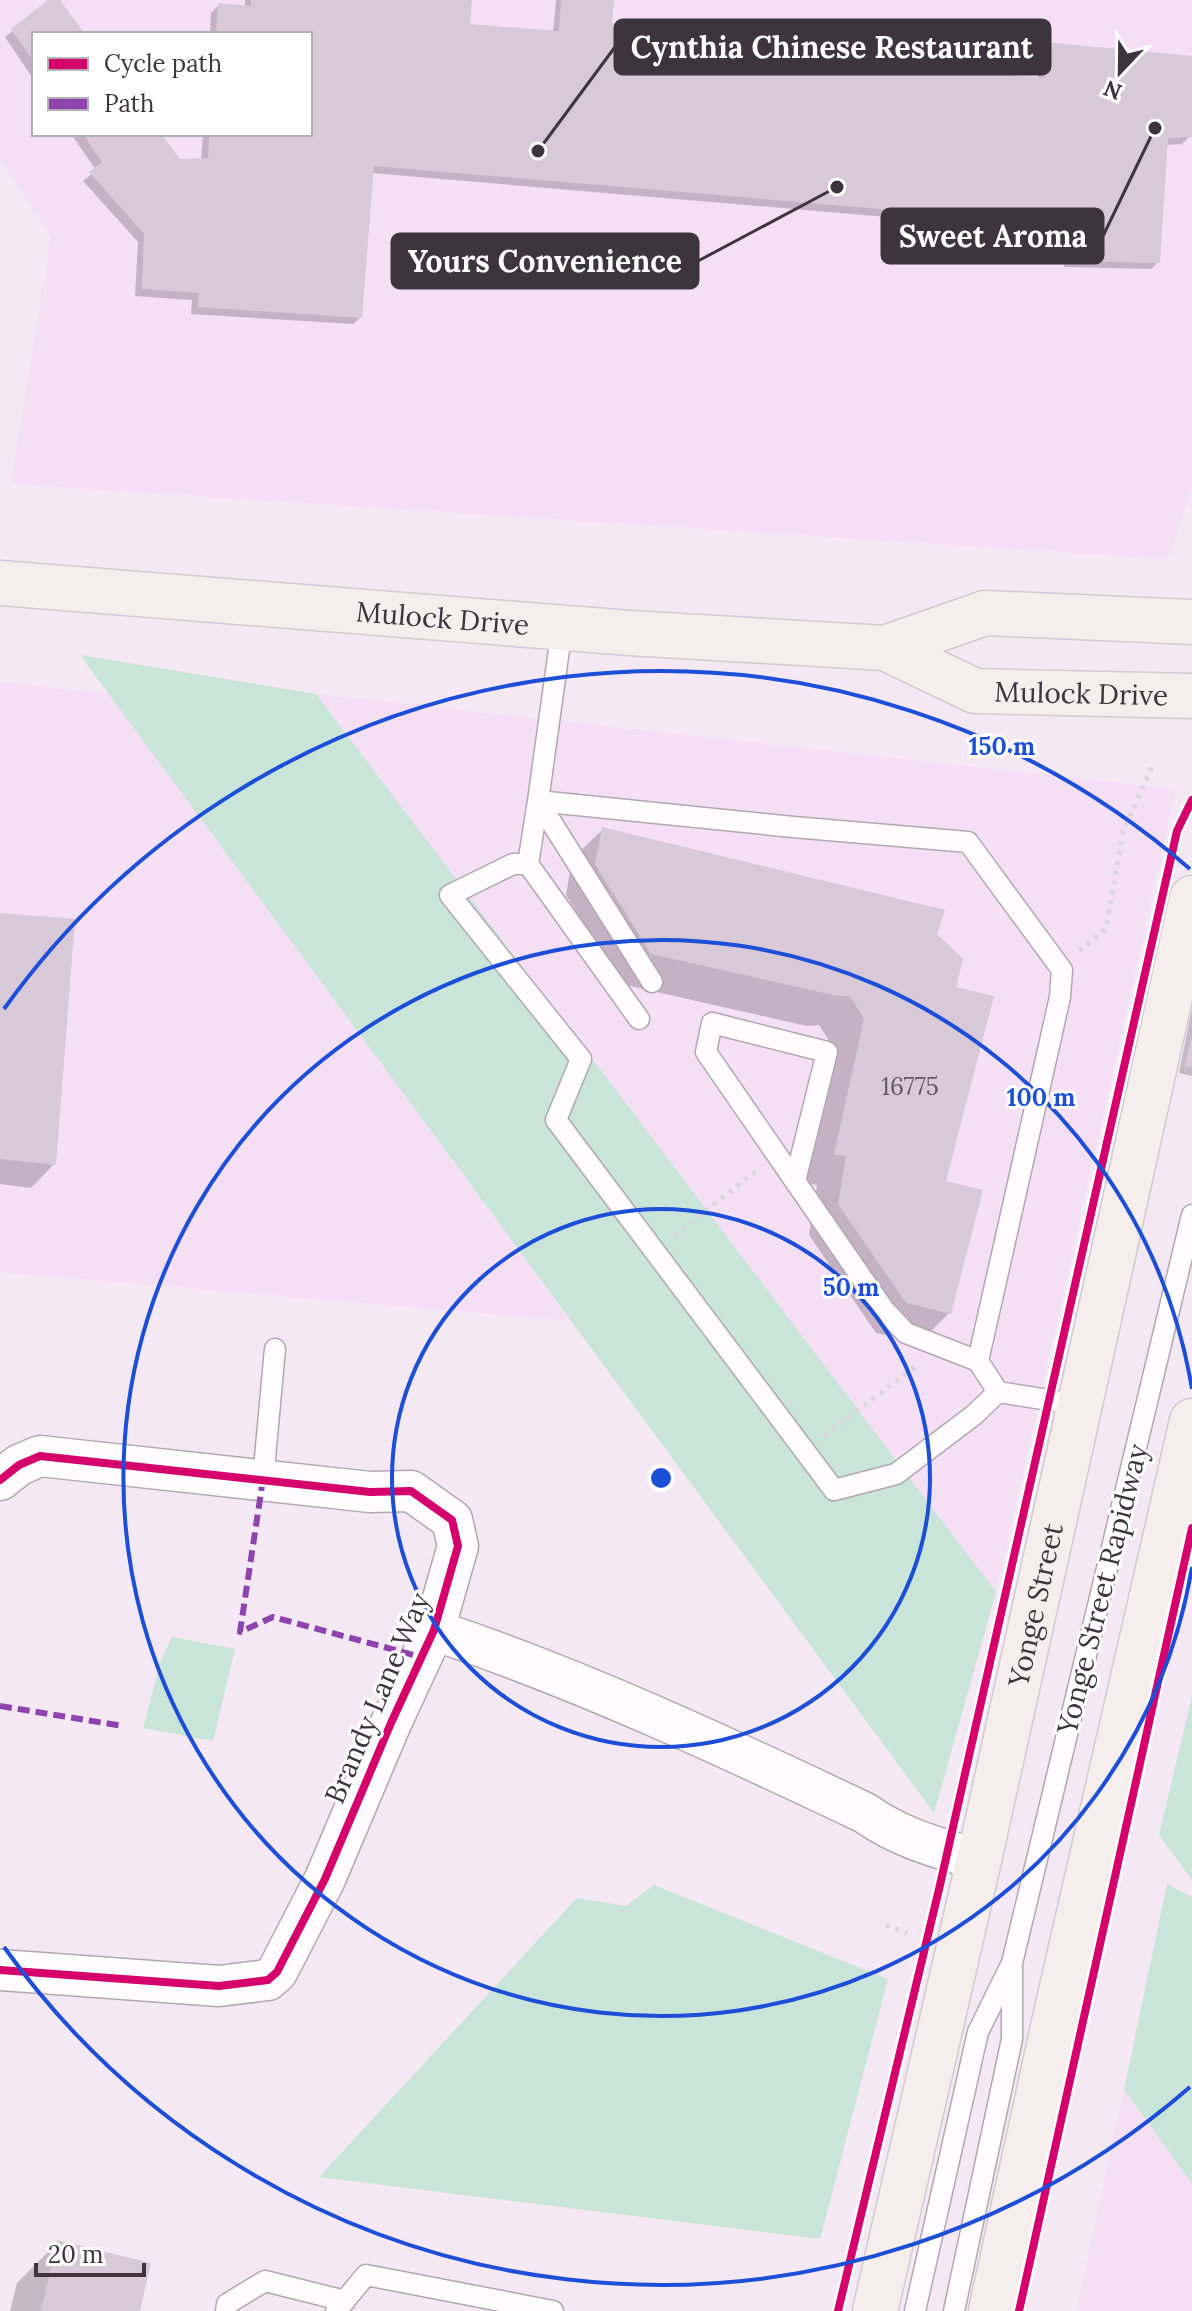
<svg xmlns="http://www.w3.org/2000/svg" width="1192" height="2311" font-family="Lora,serif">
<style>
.built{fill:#f5dff5;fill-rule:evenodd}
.green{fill:#c9e4d8}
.shadow{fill:#0003}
.building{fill:#d7c9d8}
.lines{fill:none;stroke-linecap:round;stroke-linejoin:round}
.service-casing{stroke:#b1a7b1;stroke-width:23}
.minor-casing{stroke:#b1a7b1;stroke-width:43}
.primary-casing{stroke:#d0cbd0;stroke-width:47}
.path{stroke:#dbd6db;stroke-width:5;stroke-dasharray:4 6;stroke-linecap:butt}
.service{stroke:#fefcfe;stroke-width:20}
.minor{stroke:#fefcfe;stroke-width:40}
.primary{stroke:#f5eeed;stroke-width:44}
.quiet{stroke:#8e44ad;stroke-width:6;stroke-dasharray:12 6;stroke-linecap:butt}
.cycleway-casing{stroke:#fff;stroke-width:13}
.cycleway{stroke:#d6006c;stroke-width:8}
.ring{fill:none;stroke:#1d4ed8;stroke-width:4}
.labels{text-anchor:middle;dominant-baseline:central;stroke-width:6;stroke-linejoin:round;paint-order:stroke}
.number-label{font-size:24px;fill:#645964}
.street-label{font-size:28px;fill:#3d343d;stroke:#fff}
.centre{fill:#1d4ed8;stroke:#fff;stroke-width:4}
.ring-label{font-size:24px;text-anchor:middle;font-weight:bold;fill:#1d4ed8;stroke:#fff;stroke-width:6;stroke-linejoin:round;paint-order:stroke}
.leader{fill:none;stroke:#3d343d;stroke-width:3}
.callout-dot{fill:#3d343d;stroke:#fff;stroke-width:3}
.callout{fill:#3d343d;stroke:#3d343d;stroke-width:3}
.callout-label{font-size:30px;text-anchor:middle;font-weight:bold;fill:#fff}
</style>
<rect width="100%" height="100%" fill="#f5e8f5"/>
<path class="built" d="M0,0H1192V489L1168,559L11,484L51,237L0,159ZM34,34H310V134H34Z
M0,682L109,694L570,1321L0,1272Z
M316,694L1176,789L996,1592Z
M1124,2089L1192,2184V2311H1076Z"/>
<path class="green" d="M80,655L316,694L996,1592L934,1813Z
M172,1637L235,1649L213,1741L143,1728L161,1661Z
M1192,1696V1880L1159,1835Z
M1167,1884L1192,1897V2184L1124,2089Z
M654,1885L888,1979L820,2239L319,2177L577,1898L626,1906Z"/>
<path class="shadow" d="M52,0H57L83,34H34V80L5,37Z
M245,0H470L467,26L553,32L556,0H612L610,25L632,51L831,67L832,51L840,43L880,63L1038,79V51L1045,44L1192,58L1190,136L1182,144L1166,145L1158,262L1151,269L1064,267L1063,232L371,173L361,317L353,324L191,314L192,300L135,296L138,242L83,181L96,170L71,134H158L179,161L201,160L203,134H310V34H210L211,13L219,5L245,7Z
M603,829L935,934L953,988L944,1182L949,1313L919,1343L876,1333L809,1235L817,1185L805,1183L835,1050L819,1025L807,1026L621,984L566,895L572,859Z
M0,915L54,1164L31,1188L0,1184Z
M1192,1008V1076L1179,1073Z
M58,2242L138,2311H10L17,2283Z"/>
<path class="building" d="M48,0H60L85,34H34V62L11,29Z
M251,0H472L470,24L559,31L561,0H614L612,23L637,26L635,49L837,65L839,41L878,32L882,62L1044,78V42L1192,56V137L1168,138L1160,263L1070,261V225L374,166L362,318L198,307L199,293L142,289L144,234L89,172L102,162L83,134H161L180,159L208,158L209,134H310V34H216L218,3L251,6Z
M602,827L945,910L937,934L963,959L956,987L994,996L946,1181L983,1190L951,1314L906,1303L838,1204L846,1156L834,1154L864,1019L850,996H838L651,954L595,864Z
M0,913L75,919L56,1165L0,1159Z
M1191,1039H1192V1067L1185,1066Z
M57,2240L151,2263L140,2311H41Z"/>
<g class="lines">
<defs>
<path id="service" d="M562,628L538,801L793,827L968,842L1062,970L1060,997L978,1361L998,1392L1081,1405
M538,801L528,864L639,1019
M538,801L652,982
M528,864H513L450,895L581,1059L556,1120L834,1490L896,1474L974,1415L998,1392
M795,1181L827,1052L712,1023L706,1052L884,1310L906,1333L978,1361
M263,1479L275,1349
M226,2311L227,2304L265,2281L345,2301
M336,2311L366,2275L553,2311
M915,2311L978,2032L1012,1963L1192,1215
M954,2311L1012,2039V1967"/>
<path id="minor" d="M0,1480L19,1465L40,1456L370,1492L411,1491L452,1520L458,1546L434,1630L391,1723L325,1879L277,1972L268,1980L219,1986L0,1970
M434,1630C582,1680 724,1746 865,1813C900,1838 938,1848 979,1860"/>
<g id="primary">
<path id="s1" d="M0,583L630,633L885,648L985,613L1192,622"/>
<path id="s2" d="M885,648L975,691L1192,696"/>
<path id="s3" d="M875,2311L979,1860L1192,898"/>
<path d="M991,2311L1055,2018L1192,1421"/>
</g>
</defs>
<use href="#service" class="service-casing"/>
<use href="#minor" class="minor-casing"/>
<use href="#primary" class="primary-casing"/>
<path class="path" d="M1079,951L1106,929L1123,832L1153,764
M674,1236L757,1170
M824,1436L915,1367
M886,1925L907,1933"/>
<use href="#service" class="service"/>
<use href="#minor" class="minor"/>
<use href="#primary" class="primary"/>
<path class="quiet" d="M263,1479L240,1632L273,1617L421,1657
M0,1706L123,1726"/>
<defs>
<path id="cycleway" d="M0,1480L19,1465L40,1456L370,1492L411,1491L452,1520L458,1546L434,1630L391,1723L325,1879L277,1972L268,1980L219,1986L0,1970
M838,2311L940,1885L1177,831L1192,800
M1019,2311L1192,1528"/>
</defs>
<use href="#cycleway" class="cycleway-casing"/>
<use href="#cycleway" class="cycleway"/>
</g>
<g class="ring">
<circle cx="661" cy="1478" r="269"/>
<path d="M1192 1567A538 538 0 1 1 1192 1389"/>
<path d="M1190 2087A807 807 0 0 1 4 1947M4 1009A807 807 0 0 1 1190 869"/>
</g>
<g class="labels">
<g class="number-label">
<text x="910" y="1086">16775</text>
</g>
<g class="street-label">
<text stroke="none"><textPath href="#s1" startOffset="444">Mulock Drive</textPath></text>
<text stroke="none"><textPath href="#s2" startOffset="206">Mulock Drive</textPath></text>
<text transform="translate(1102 1589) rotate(-76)">Yonge Street Rapidway</text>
<text stroke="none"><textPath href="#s3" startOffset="724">Yonge Street</textPath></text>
<text transform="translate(377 1698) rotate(-67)">Brandy Lane Way</text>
</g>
</g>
<circle cx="661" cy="1478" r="12" class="centre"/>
<g class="ring-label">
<text x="1002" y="755">150 m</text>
<text x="1041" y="1106">100 m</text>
<text x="851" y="1296">50 m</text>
</g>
<path class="leader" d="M538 151L615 47M1155 128L1103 236M837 187L698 261"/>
<g class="callout-dot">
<circle cx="538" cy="151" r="8"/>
<circle cx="1155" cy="128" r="8"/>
<circle cx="837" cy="187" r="8"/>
</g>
<g class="callout">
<rect x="615" y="20" width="435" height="54" rx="8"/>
<rect x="882" y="209" width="221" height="54" rx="8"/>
<rect x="392" y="234" width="306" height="54" rx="8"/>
</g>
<g class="callout-label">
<text x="832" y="58">Cynthia Chinese Restaurant</text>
<text x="993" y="247">Sweet Aroma</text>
<text x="545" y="272">Yours Convenience</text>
</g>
<rect x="32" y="32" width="280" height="104" fill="#ffffff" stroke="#b1aeb1" stroke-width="2"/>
<rect x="48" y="58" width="40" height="12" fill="#d6006c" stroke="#b1aeb1" stroke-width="2"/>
<text x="104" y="72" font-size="24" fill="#3d343d">Cycle path</text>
<rect x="48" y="98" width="40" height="12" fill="#8e44ad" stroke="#b1aeb1" stroke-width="2"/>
<text x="104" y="112" font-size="24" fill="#3d343d">Path</text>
<g transform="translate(1120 72) rotate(202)" stroke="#ffffff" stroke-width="6" paint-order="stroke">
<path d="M0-6L14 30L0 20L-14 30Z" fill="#3d343d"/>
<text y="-12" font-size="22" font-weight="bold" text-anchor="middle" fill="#3d343d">N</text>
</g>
<path d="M36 2263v12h108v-12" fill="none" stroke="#3d343d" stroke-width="4"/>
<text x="48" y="2263" font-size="24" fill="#3d343d" stroke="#ffffff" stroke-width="6" paint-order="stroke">20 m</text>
</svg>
